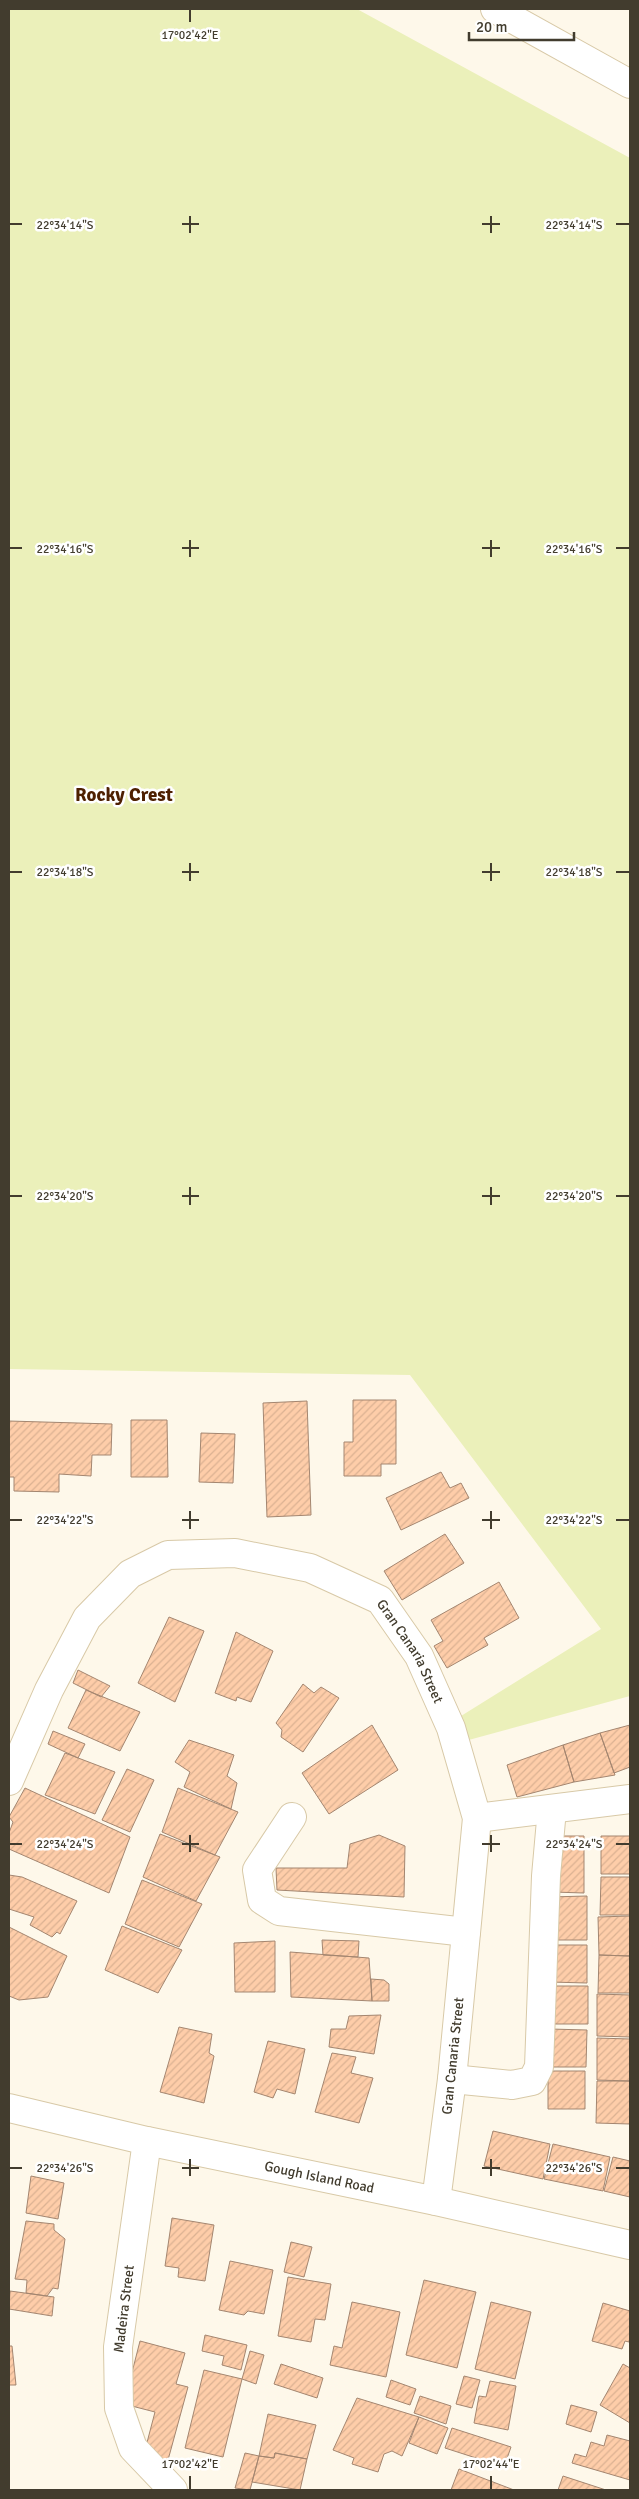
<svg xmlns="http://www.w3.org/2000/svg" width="639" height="2499" font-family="Signika,sans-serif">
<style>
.grass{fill:#ebf0ba}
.building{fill:url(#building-hatch);stroke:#a48670}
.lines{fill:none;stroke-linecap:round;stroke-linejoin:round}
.minor-casing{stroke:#d8c9a7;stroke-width:30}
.tertiary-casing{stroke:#d8c9a7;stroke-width:30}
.minor{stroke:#fff;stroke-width:28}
.tertiary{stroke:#fff;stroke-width:28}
.ticks{fill:none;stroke:#423c2e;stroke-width:2}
.labels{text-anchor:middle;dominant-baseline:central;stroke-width:5;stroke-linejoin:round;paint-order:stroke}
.street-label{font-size:14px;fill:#423c2e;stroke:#fff}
.district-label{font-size:19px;font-weight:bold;fill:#4e2001;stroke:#fff}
.ticks-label{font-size:12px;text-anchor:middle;fill:#423c2e;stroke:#fff;stroke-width:5;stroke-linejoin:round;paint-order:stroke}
</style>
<defs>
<pattern id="building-hatch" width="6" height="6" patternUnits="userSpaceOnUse" patternTransform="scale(1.25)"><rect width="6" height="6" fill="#fecda9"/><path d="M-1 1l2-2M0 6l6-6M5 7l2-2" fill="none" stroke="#dbb192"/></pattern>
</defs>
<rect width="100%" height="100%" fill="#fef8ea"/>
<path class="grass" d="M9,9H357L630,158V1696L465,1741L461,1716L601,1629L410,1375L9,1369Z"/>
<path class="building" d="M353,1400H396V1464H381V1476H344V1442H353Z
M307,1401L311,1515L267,1517L263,1403Z
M131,1420H167L168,1477H131Z
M9,1421L112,1424L111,1455H92L91,1476L59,1474V1492L14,1491V1477H9Z
M201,1433L235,1434L233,1483L199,1482Z
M441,1472L450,1488L461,1483L469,1498L401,1530L386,1498Z
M445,1534L464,1563L402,1600L384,1571Z
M499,1582L519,1618L484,1638L488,1645L447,1668L434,1646L443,1641L431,1620Z
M169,1617L204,1631L175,1702L138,1683Z
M236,1632L273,1651L251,1702L237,1697L236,1701L215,1693Z
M78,1670L110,1686L101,1697L73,1683Z
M303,1684L314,1693L321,1687L339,1698L303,1752L281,1737L282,1730L276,1723Z
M86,1690L140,1712L120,1751L68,1728Z
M372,1725L398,1770L329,1814L302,1773Z
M630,1725V1767L614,1773L600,1733Z
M53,1731L85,1744L78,1758L48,1744Z
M600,1733L615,1775L574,1782L563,1745Z
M189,1740L234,1755L227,1776L237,1783L231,1809L184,1787L190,1772L175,1762Z
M563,1745L574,1782L517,1797L507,1765Z
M65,1753L115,1772L95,1814L45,1795Z
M127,1769L154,1780L130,1832L102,1820Z
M25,1788L130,1837L109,1893L9,1849V1833L13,1822L9,1817Z
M178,1788L238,1812L215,1855L162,1832Z
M160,1834L220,1857L196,1901L143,1877Z
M379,1835L405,1846L404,1897L277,1890L276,1868H347L350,1844Z
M554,1836H584V1893L553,1892Z
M601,1836H630V1874H601Z
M9,1875L22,1877L77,1901L60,1934L57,1932L52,1937L30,1925L34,1917L9,1909Z
M601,1877H630V1915H600Z
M142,1880L202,1904L179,1947L125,1924Z
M587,1896V1940H550L549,1897Z
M630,1916V1956L599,1955L598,1917Z
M122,1926L182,1950L158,1993L105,1970Z
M9,1927L67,1956L48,1997L19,2000L9,1996Z
M322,1940L359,1941L358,1957L323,1955Z
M275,1941V1992H235L234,1943Z
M550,1945H587V1983L550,1982Z
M290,1952L369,1958L372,2001L291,1997Z
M599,1955L630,1956V1993H598Z
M371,1979L384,1980L389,1984V2001H372Z
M551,1986H588V2024H550Z
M597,1994L630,1995V2037L597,2036Z
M381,2015L374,2054L329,2047L331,2029H346L349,2016Z
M179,2027L212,2034L209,2053L214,2056L204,2103L160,2092Z
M550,2029L587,2030L586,2067H549Z
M597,2038L630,2039V2081L597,2080Z
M268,2041L305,2049L295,2094L277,2089L273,2098L254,2092Z
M332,2053L356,2057L351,2073L373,2078L359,2123L315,2112Z
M548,2071H585V2109H548Z
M597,2081H630V2124L596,2123Z
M493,2131L550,2144L543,2179L484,2166Z
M553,2144L610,2157L603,2191L544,2179Z
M613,2157L630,2161V2197L604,2191Z
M31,2176L64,2183L58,2219L26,2213Z
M172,2218L214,2225L205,2281L178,2277L179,2268L165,2266Z
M26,2221L54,2224V2230L65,2239L58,2289L53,2288L47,2296L26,2293L27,2280L15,2279Z
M291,2242L312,2247L304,2277L284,2272Z
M230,2261L273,2270L264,2314L248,2311L244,2315L219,2310Z
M288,2277L331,2284L325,2320L315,2319L311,2342L278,2336Z
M424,2280L476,2292L457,2368L406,2355Z
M10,2291L54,2297L52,2316L9,2309Z
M352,2302L400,2312L386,2377L330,2365L334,2346L342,2348Z
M491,2302L531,2312L515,2379L475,2369Z
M603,2303L630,2311V2337L629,2342L625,2341L622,2349L592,2341Z
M205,2335L247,2345L241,2370L222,2365L224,2356L202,2351Z
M140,2341L185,2353L176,2384L188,2387L165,2471L144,2454L155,2412L124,2404Z
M9,2346H12L16,2385H9Z
M250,2351L264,2355L256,2384L242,2379Z
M281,2364L323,2378L317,2398L274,2384Z
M623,2364L630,2368V2423L600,2405Z
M204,2370L242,2379L223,2457L185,2448Z
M464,2376L480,2380L472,2408L456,2404Z
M391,2380L416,2389L410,2405L386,2397Z
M490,2381L516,2386L508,2430L474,2423L479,2396L486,2397Z
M420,2396L451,2406L446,2424L414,2413Z
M357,2398L419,2417L402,2456L392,2451L384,2454L378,2472L352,2464L354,2458L333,2450Z
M571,2405L597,2412L591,2432L566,2424Z
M268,2414L316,2425L307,2459L275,2453L274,2458L259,2456Z
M419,2417L448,2428L437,2454L409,2443Z
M452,2428L511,2447L504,2467L445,2448Z
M607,2435L630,2441V2480L572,2463L575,2454L586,2457L591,2442L604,2446Z
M245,2453L259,2456L250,2490L235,2488Z
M275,2453L307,2459L300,2490L252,2482L259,2456L274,2458Z
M459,2469L514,2490H451Z
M563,2476L606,2490H558Z"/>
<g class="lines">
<defs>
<g id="minor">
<path id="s1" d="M9,1781L49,1690L87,1618L130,1574L168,1555L235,1553L310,1568L380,1600L419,1656L451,1728L477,1818L452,2079L436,2201"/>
<path d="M292,1817L257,1870L262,1900L279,1911L466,1932"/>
<path d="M477,1818L630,1799"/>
<path d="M452,2079L512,2085L532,2081L539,2067L546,1876L552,1809"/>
<path id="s2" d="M9,2108L147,2141L436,2201L630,2245"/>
<path d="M147,2141L118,2347L119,2408L133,2448L173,2490"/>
</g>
<path id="tertiary" d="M495,9L630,84"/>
</defs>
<use href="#minor" class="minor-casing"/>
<use href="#tertiary" class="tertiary-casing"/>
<use href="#minor" class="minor"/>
<use href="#tertiary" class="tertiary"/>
</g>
<path class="ticks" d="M190,10V22M190,216V233M491,216V233M10,224H22M182,224H199M482,224H500M616,224H629M190,540V557M491,540V557M10,548H22M182,548H199M482,548H500M616,548H629M190,863V881M491,863V881M10,872H22M182,872H199M482,872H500M616,872H629M190,1187V1205M491,1187V1205M10,1196H22M182,1196H199M482,1196H500M616,1196H629M190,1511V1529M491,1511V1529M10,1520H22M182,1520H199M482,1520H500M616,1520H629M190,1835V1852M491,1835V1852M10,1844H22M182,1844H199M482,1844H500M616,1844H629M190,2159V2176M491,2159V2176M10,2168H22M182,2168H199M482,2168H500M616,2168H629M190,2476V2489M491,2476V2489"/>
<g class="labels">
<g class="street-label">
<text stroke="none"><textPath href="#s1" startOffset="565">Gran Canaria Street</textPath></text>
<text transform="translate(453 2056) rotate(-84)">Gran Canaria Street</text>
<text stroke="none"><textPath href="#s2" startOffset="318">Gough Island Road</textPath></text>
<text transform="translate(124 2309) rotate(-83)">Madeira Street</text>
</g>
<g class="district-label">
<text x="124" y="795">Rocky Crest</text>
</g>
</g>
<g class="ticks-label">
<text x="190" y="39">17°02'42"E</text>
<text x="65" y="229">22°34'14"S</text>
<text x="574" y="229">22°34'14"S</text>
<text x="65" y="553">22°34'16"S</text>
<text x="574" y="553">22°34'16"S</text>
<text x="65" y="876">22°34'18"S</text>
<text x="574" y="876">22°34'18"S</text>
<text x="65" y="1200">22°34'20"S</text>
<text x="574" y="1200">22°34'20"S</text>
<text x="65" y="1524">22°34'22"S</text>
<text x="574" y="1524">22°34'22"S</text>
<text x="65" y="1848">22°34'24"S</text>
<text x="574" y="1848">22°34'24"S</text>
<text x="65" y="2172">22°34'26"S</text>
<text x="574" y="2172">22°34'26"S</text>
<text x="190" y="2468">17°02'42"E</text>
<text x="491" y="2468">17°02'44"E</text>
</g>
<rect width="639" height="2499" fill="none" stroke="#423c2e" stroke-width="20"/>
<path d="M469 32v8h105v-8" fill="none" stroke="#423c2e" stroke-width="2.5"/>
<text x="476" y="32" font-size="15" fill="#423c2e" stroke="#ffffff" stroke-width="4" paint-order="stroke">20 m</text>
</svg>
